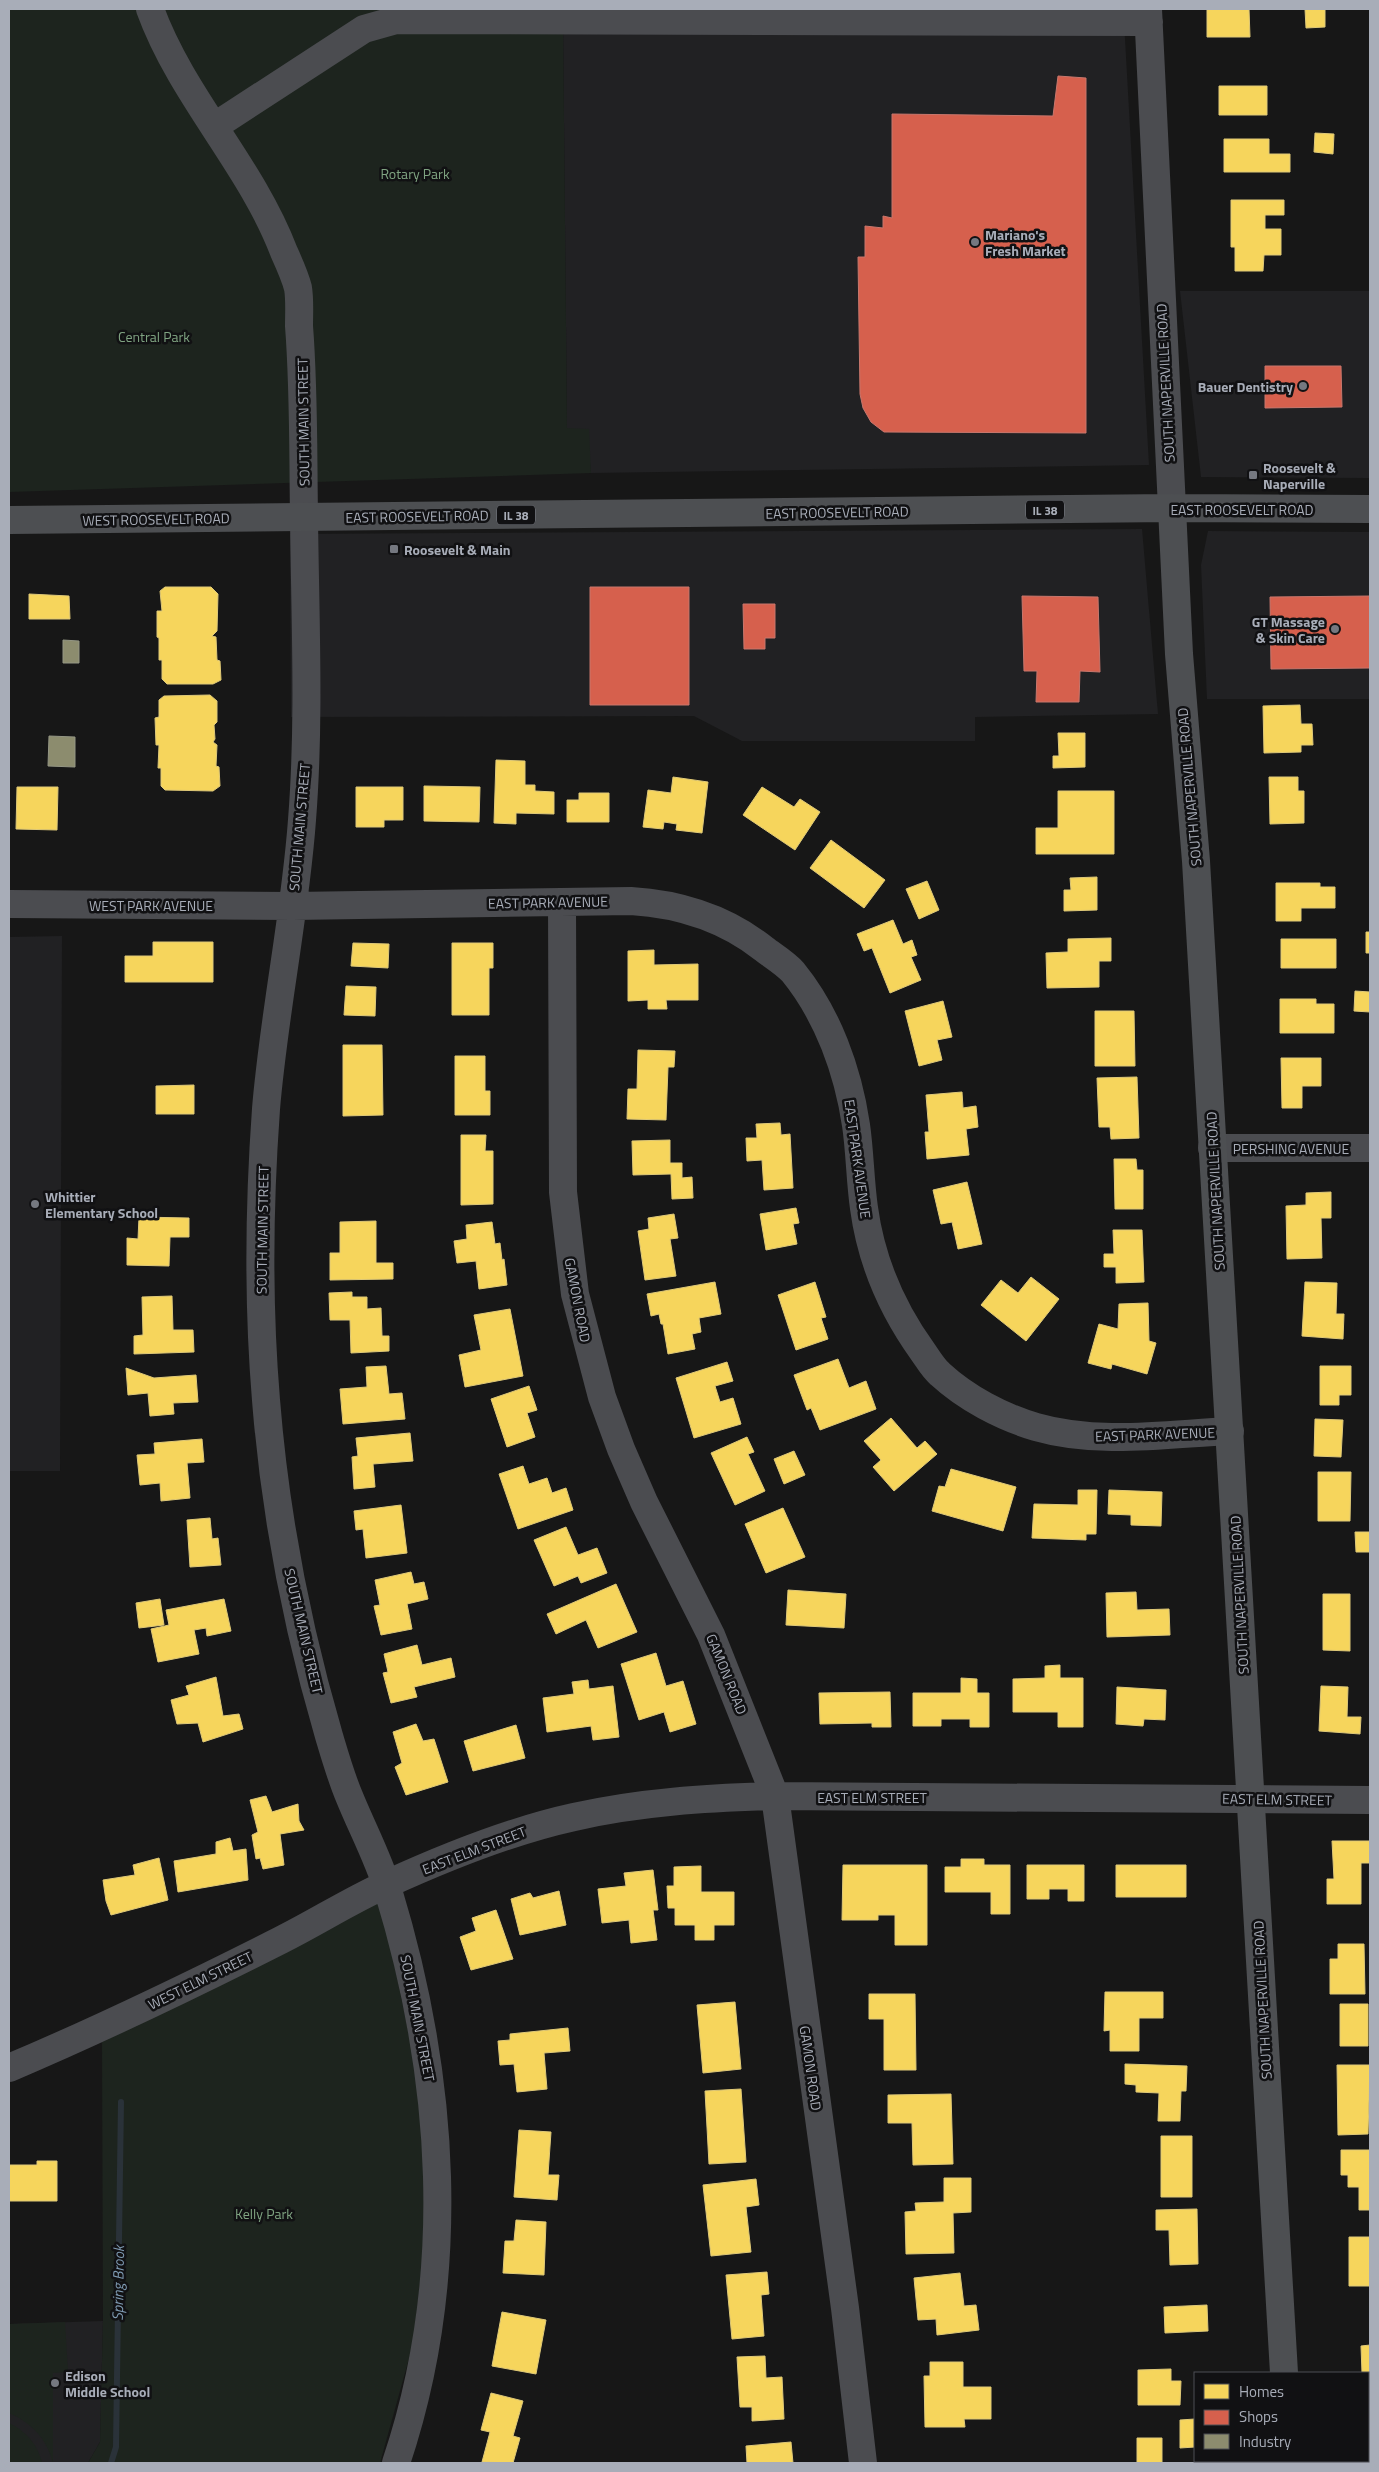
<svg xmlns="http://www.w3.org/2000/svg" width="1379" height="2472" font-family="'Titillium Web',sans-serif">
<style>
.built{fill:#212123}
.green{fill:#1d241e}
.homes{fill:#f6d55c;stroke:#dfc978}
.shops{fill:#d6604d;stroke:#c8776d}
.industry{fill:#8c8c6e;stroke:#949684}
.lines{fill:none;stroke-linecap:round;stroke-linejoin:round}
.stream{stroke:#2a3239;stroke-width:6}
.minor{stroke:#4b4c50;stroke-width:28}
.major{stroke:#4d4f52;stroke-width:28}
.poi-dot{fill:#757880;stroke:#111113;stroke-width:2}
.labels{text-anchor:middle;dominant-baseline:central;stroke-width:5;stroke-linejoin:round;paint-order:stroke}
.shield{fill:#111113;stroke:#7b7e86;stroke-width:1}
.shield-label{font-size:12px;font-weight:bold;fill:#a8adb8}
.park-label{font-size:14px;fill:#7fa381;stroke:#111113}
.poi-label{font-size:14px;font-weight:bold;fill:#a8adb8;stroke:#111113;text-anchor:start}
.street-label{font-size:14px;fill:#a8adb8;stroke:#111113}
.water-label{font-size:15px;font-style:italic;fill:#7f9bb3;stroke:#111113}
</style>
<rect width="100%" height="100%" fill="#171717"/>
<path class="built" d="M563,20L1124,21L1149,465L591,473L589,452L567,428Z
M1180,291H1370V478L1201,477Z
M1142,529L1158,714L975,717V741H742L694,716L291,717L290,534Z
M1208,531L1370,532V699H1207L1201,565Z
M62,936L60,1471H9V937Z
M103,2321L100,2442L88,2463H9V2324Z"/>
<path class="green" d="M9,9H775L563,20L567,428L589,429L591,473L9,492Z
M380,1896L419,2083L427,2221L413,2344L380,2463H88L100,2442L103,2321L102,2042Z
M65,2322L68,2372L53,2373V2463C47,2439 32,2423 9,2413V2324Z
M9,2423C26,2431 38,2445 42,2463H9Z"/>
<path class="homes" d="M1207,9H1249L1250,37H1207Z
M1305,9H1325V27L1306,28Z
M1219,86H1267V115H1219Z
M1315,133L1334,134L1333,154L1314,152Z
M1224,139H1269V154H1290V172H1224Z
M1231,200H1284V215H1265V229H1281V255H1264L1263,271H1235V247H1231Z
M165,587H211L218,594L217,631L212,636L216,637L217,660L220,661L221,680L213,684H167L162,679V660H159V638L157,637V611H162L160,591Z
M29,594L69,596L70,619H29Z
M210,695L217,701V722L214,725L215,739L213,742L217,745L216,766L219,767L220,786L213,791L165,790L161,786V768H158L159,745H156L155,718L159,717V700L164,696Z
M1300,705L1301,724H1312L1313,745H1301V752L1264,753L1263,706Z
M1058,733H1085V767L1053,768V756H1059Z
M496,760L525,761V785H535V791L554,792V814L516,813V824L494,823Z
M673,777L708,782L702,833L676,830L677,824L664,822L663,829L643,827L648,790L671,793Z
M1269,777H1298V791H1304V823L1270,824Z
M424,786L480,787L479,822L424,821Z
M17,787H58L57,830L16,829Z
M356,787H403V820H384V827H356Z
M762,787L794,807L800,799L820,812L795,850L743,815Z
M1058,791H1114V854H1036V828H1058Z
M579,793H609V822H567V800H579Z
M831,840L885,880L864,908L810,868Z
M1097,877V910L1064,911V890H1071L1070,878Z
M927,881L939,910L919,919L906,889Z
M1276,883H1320V887H1335V908H1301V921H1276Z
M893,920L903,944L912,940L917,955L911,957L921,980L890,993L872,948L864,951L857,934Z
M1366,932H1370V953H1366Z
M1111,938V961H1099V987L1047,988L1046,953L1068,952V939Z
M1281,939H1336V968H1281Z
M153,942H213V982H125V956H153Z
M353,943L389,944L388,968L351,966Z
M452,943H493V968H489V1015H452Z
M654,950V965L698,964V1000H666L667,1009H648V1000L628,1001V951Z
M346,986L376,987L375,1016L344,1015Z
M1355,991L1370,992V1012L1354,1011Z
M1280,999H1316V1004H1334V1033H1280Z
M943,1001L952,1037L937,1040L942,1060L919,1066L905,1011Z
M1095,1011H1134L1135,1066H1095Z
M343,1045H382L383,1115L343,1116Z
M638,1050L675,1051L674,1067H668L666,1120L627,1119L628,1089H637Z
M455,1056H485V1091H490V1115H455Z
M1281,1058H1321V1086H1302V1108H1282Z
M1137,1077L1139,1138L1111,1139L1110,1127H1099L1097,1078Z
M194,1085V1114H156V1086Z
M962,1092L963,1108L976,1106L978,1127L966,1129L969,1155L927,1159L925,1132H929L926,1095Z
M780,1123L781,1135L790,1134L793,1188L764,1190L762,1160L747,1161L746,1138H757L756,1124Z
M461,1135H486L485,1151H493V1204L461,1205Z
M670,1140V1163H682V1178L692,1177L693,1198L672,1199L671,1174L633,1175L632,1141Z
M1114,1159H1136L1137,1170H1143V1209H1115Z
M967,1182L982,1244L958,1249L952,1222L941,1224L933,1190Z
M1331,1192V1218H1321L1322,1258L1287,1259L1286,1206L1306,1205V1193Z
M796,1208L799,1223L793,1224L797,1244L766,1250L760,1214Z
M674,1214L678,1238L670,1239L676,1276L645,1280L638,1231L649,1229L648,1218Z
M139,1217L189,1218V1237H170L169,1266L127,1265V1238L138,1239Z
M376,1221V1263H393V1279L330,1280V1253H340V1222Z
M492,1222L495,1244L500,1243L502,1260L504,1259L507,1285L479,1289L476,1261L457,1263L454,1241L467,1239L466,1225Z
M1113,1230H1142L1144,1282L1116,1283V1267H1104V1254H1114Z
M1031,1277L1059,1299L1026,1341L981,1305L1001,1280L1018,1293Z
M715,1282L721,1314L699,1318L701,1332L692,1334L695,1349L668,1354L663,1324H661L659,1314L651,1316L647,1294Z
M815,1282L826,1317L821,1318L828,1339L796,1350L778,1295Z
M1305,1282L1337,1283L1336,1314H1344L1343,1339L1302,1336Z
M352,1292V1297H367V1309L381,1308L382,1336H389V1351L351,1353L350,1320H330L329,1293Z
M172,1296L173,1330H193L194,1352L134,1354V1336L143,1335L142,1297Z
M1148,1303L1149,1341L1156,1343L1147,1374L1112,1364L1111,1369L1088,1363L1099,1324L1118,1329L1119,1304Z
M510,1309L523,1376L465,1387L459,1355L481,1350L474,1315Z
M838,1359L849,1388L866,1381L876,1409L820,1430L811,1408L807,1410L794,1375Z
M727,1362L733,1381L715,1386L720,1402L733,1398L741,1424L694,1438L676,1378Z
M386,1366L389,1394L402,1393L405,1419L343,1424L340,1389L367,1387L366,1367Z
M1320,1366H1351V1395H1339V1405H1320Z
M126,1368L154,1378L196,1375L198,1402L173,1403L174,1414L150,1416L148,1393L128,1395Z
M529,1386L537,1410L527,1413L535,1437L507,1447L491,1399Z
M891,1418L917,1448L925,1441L937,1454L894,1491L873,1467L881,1460L864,1441Z
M1315,1419L1343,1420L1341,1457L1314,1456Z
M410,1433L413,1461L373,1464L375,1487L354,1489L352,1457L358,1456L356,1438Z
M747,1437L754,1452L748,1454L765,1491L735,1505L711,1453Z
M202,1439L204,1462L187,1463L190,1498L161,1501L160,1483L140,1485L137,1455L155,1454L154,1443Z
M794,1451L805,1475L784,1484L774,1459Z
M523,1466L529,1484L547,1478L552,1493L566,1488L573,1510L518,1529L499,1474Z
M951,1469L1016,1487L1003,1531L932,1511L939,1486L945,1487Z
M1318,1472H1351L1350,1521H1318Z
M1078,1490H1097L1096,1534H1086V1540L1032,1538L1034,1504L1078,1505Z
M1109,1490L1162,1492L1161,1526L1131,1525V1515L1108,1514Z
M401,1505L407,1553L366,1558L363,1529L356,1530L354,1511Z
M783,1508L805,1557L766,1573L745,1524Z
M210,1518L212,1539L218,1538L221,1565L190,1567L187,1520Z
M566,1527L578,1555L597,1548L607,1573L581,1583L578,1576L554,1586L534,1540Z
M1355,1532H1370V1552H1356Z
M411,1572L414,1584L424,1582L428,1599L407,1604L412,1629L381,1635L374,1606L380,1605L375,1580Z
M616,1584L637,1632L598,1648L586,1620L556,1634L547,1614Z
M788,1590L846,1594L844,1628L786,1625Z
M1136,1592L1137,1610L1169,1609L1170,1635L1107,1637L1106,1593Z
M1323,1594H1350V1651L1323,1650Z
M160,1599L164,1625L139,1628L136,1603Z
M224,1599L231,1631L207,1636L206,1628L194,1630L199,1654L158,1662L151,1629L169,1625L166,1610Z
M417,1645L422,1665L451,1658L455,1677L414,1687L417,1697L391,1703L383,1673L388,1672L384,1654Z
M656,1653L666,1686L683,1681L696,1724L670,1732L664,1712L639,1720L621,1664Z
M1060,1665V1678H1083V1727H1058V1712H1013V1679L1045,1678V1666Z
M216,1677L223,1716L239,1714L243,1729L203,1742L198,1723L177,1724L171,1700L189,1695L186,1686Z
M961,1678L977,1679V1693H989V1727H970V1719H941V1726H913V1693H961Z
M588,1680L589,1689L613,1686L619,1737L593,1740L591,1726L547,1732L543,1698L574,1694L572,1682Z
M1321,1686L1348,1687L1347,1717H1361L1360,1734L1319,1731Z
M1117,1687L1166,1690L1165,1720L1144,1719L1143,1726L1116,1724Z
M890,1692L891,1727H872V1723L820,1724L819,1693Z
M416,1724L423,1741L434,1739L448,1782L406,1795L395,1767L402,1763L393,1732Z
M516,1725L525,1758L473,1771L464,1741Z
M266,1796L272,1812L298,1804L299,1821L304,1830L280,1834L284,1865L263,1869L260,1858L256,1859L252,1835L258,1832L250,1800Z
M230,1838L233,1851L246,1849L248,1880L178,1892L174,1861L216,1854V1842Z
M1332,1841H1370V1863H1361V1904H1327V1879H1334Z
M159,1858L168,1900L111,1915L106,1901L103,1880L135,1875L133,1865Z
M961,1859H984V1865H1010V1914H991V1892H945V1867H961Z
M843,1865H927V1945H895V1915H878V1920H842Z
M1027,1865H1084V1901H1068V1889H1049V1899H1027Z
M1116,1865H1186V1897H1116Z
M701,1866V1892H734V1925H714V1940H695V1925H675V1908H668L667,1886H674V1867Z
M653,1870L658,1910H653L657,1940L631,1943L629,1920L602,1923L598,1889L626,1886L624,1873Z
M559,1891L566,1925L520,1935L511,1899L530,1893L533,1898Z
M496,1910L513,1959L471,1970L460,1937L476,1931L472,1918Z
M1338,1944H1364L1365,1994H1330V1959H1338Z
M1105,1992H1163V2018H1139V2051H1110V2030L1104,2031Z
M869,1994H915L916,2070H884V2019H869Z
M735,2002L741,2069L703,2073L697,2005Z
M1340,2004H1368V2046H1340Z
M568,2028L570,2051L544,2053L547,2089L517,2092L514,2064L500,2065L498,2041L510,2040V2034Z
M1125,2064L1187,2066L1186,2091H1181L1180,2121H1158L1159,2093L1136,2092V2085L1125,2084Z
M1337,2065H1370L1368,2134L1338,2135Z
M741,2089L746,2162L709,2164L705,2091Z
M951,2094L953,2164L913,2165L912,2123H888V2095Z
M519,2130L551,2132L548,2175H559L557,2200L514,2197Z
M1161,2136H1192V2197H1161Z
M1341,2150H1370V2210H1359V2187H1348V2175H1341Z
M37,2161H57V2201H9V2165H37Z
M944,2178H971V2212L953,2213L954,2253L906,2254L905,2212L916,2211L915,2203L944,2202Z
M756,2179L759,2205L746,2207L751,2252L711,2256L703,2185Z
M1197,2209L1198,2264L1170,2265L1169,2230H1156V2210Z
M516,2220L546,2222L544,2275L503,2273L505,2241H514Z
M1349,2237H1370V2286H1349Z
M767,2272L769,2294L761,2295L764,2336L732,2339L726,2275Z
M960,2273L964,2306L976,2305L979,2330L937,2335L936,2319L918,2320L914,2278Z
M1207,2305L1208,2331L1165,2333L1164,2307Z
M502,2312L546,2320L536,2374L492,2366Z
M1370,2345V2380H1368V2373H1362L1361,2346Z
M765,2356L766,2378L782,2377L784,2419L752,2421V2407H740L737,2357Z
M930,2362H963V2387H991V2419H964L965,2427H925L924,2376H930Z
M1171,2369V2381H1181L1180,2405H1138V2370Z
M491,2393L523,2401L513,2436L520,2438L513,2463L482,2462L490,2432L481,2430Z
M1195,2419V2447L1180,2448V2420Z
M1137,2438H1162V2463H1137Z
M791,2442L793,2463H747L746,2446Z"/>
<path class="shops" d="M1058,76L1086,78V433L884,432L871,422L863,408L860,394L858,257H865V226L883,228V216L892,218V114L1053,116Z
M1265,366H1341L1342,407L1265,408Z
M590,587H689V705H590Z
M1022,596L1098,597L1100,672L1080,671L1079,702H1036L1037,671H1024Z
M1370,596V668L1271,669L1270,597Z
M743,604H775V638H765V649H744Z"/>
<path class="industry" d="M63,640L79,641V663H63Z
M49,736L75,737V767L48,766Z"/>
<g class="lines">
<path class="stream" d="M111,2463L116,2447L121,2102"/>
<path class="minor" d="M150,9C182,97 251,165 284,252C289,263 295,276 298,288C300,300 299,313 299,326C304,389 303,452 304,516C305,617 310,719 302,820C295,917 274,1012 266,1109C259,1206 258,1304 266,1400C275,1514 297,1627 329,1736C335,1756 341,1777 349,1796C362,1828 378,1858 388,1890C445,2077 459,2276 396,2463
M1148,9L1172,508
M215,126L364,29L396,20L1149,22
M562,902L563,1192L575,1294L602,1397L621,1449L644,1502L711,1635L775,1796L845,2308L863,2463
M9,904L293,906L631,901C680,904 725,918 764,949C773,956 785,963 793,972C828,1015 848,1071 856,1125C860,1152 860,1180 864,1208C871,1260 892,1309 923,1352C928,1359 933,1368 940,1374C966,1398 1002,1417 1036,1427C1098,1445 1167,1434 1230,1431
M1212,1148H1370
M9,2068C101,2029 192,1985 281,1940C317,1922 351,1900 387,1884C446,1857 510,1831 574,1817C640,1802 707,1798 775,1796L1370,1800
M1368,2443H1370"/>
<path class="major" d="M1172,508L1179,654L1196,861L1284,2373
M9,520L1172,508L1370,509
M1289,2461V2463"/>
</g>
<g class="poi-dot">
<circle cx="975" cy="242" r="5"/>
<circle cx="1303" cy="386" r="5"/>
<rect x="1248" y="470" width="10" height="10" rx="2.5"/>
<rect x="389" y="544" width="10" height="10" rx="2.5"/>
<circle cx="1335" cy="629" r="5"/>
<circle cx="35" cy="1204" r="5"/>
<circle cx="55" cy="2383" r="5"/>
</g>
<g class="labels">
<g class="shield">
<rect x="1026" y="500.5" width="38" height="19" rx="4"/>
<rect x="497" y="505.5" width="38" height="19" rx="4"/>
</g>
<g class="shield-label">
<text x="1045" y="510">IL 38</text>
<text x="516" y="515">IL 38</text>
</g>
<g class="park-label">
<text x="415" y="173">Rotary Park</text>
<text x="154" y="336">Central Park</text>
<text x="264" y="2213">Kelly Park</text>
</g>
<g class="poi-label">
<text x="985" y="234">Mariano's<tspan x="985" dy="16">Fresh Market</tspan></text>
<text x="1293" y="386" text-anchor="end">Bauer Dentistry</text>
<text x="1263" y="467">Roosevelt &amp;<tspan x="1263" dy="16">Naperville</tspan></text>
<text x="404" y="549">Roosevelt &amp; Main</text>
<text x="1325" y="621" text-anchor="end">GT Massage<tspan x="1325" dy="16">&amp; Skin Care</tspan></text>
<text x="45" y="1196">Whittier<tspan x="45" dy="16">Elementary School</tspan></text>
<text x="65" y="2375">Edison<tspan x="65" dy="16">Middle School</tspan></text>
</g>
<g class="street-label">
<text transform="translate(1165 383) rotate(-93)">SOUTH NAPERVILLE ROAD</text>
<text transform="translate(303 422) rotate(-91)">SOUTH MAIN STREET</text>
<text x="1242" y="509">EAST ROOSEVELT ROAD</text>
<text transform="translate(837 512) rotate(-1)">EAST ROOSEVELT ROAD</text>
<text transform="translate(417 516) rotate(-1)">EAST ROOSEVELT ROAD</text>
<text transform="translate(156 519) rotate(-1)">WEST ROOSEVELT ROAD</text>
<text transform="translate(1189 787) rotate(-95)">SOUTH NAPERVILLE ROAD</text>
<text transform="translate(299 827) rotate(-85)">SOUTH MAIN STREET</text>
<text transform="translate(548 902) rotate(-1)">EAST PARK AVENUE</text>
<text x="151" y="905">WEST PARK AVENUE</text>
<text x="1291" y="1148">PERSHING AVENUE</text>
<text transform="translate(858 1159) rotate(82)">EAST PARK AVENUE</text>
<text transform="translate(1215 1191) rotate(-93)">SOUTH NAPERVILLE ROAD</text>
<text transform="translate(262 1230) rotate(-89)">SOUTH MAIN STREET</text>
<text transform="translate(578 1300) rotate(79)">GAMON ROAD</text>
<text transform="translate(1155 1434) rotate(-2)">EAST PARK AVENUE</text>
<text transform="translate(1239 1595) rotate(-93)">SOUTH NAPERVILLE ROAD</text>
<text transform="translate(304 1631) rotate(77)">SOUTH MAIN STREET</text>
<text transform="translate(727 1674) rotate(68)">GAMON ROAD</text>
<text x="872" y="1797">EAST ELM STREET</text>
<text transform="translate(1277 1799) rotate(1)">EAST ELM STREET</text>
<text transform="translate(474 1850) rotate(-21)">EAST ELM STREET</text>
<text transform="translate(200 1980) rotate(-26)">WEST ELM STREET</text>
<text transform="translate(1262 2000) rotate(-93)">SOUTH NAPERVILLE ROAD</text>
<text transform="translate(418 2018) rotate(79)">SOUTH MAIN STREET</text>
<text transform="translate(811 2068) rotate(82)">GAMON ROAD</text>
</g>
<g class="water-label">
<text transform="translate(118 2283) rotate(-89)">Spring Brook</text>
</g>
</g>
<rect width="1379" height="2472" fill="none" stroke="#a8adb8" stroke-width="20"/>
<rect x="1194" y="2372" width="175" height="90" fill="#111113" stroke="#4d4f55"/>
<rect x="1204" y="2384" width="25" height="15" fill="#f6d55c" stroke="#4d4f55"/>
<text x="1239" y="2397" font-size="15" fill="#a8adb8">Homes</text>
<rect x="1204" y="2410" width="25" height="15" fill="#d6604d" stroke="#4d4f55"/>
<text x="1239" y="2422" font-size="15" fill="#a8adb8">Shops</text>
<rect x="1204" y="2434" width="25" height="15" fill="#8c8c6e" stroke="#4d4f55"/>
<text x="1239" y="2447" font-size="15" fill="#a8adb8">Industry</text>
</svg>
